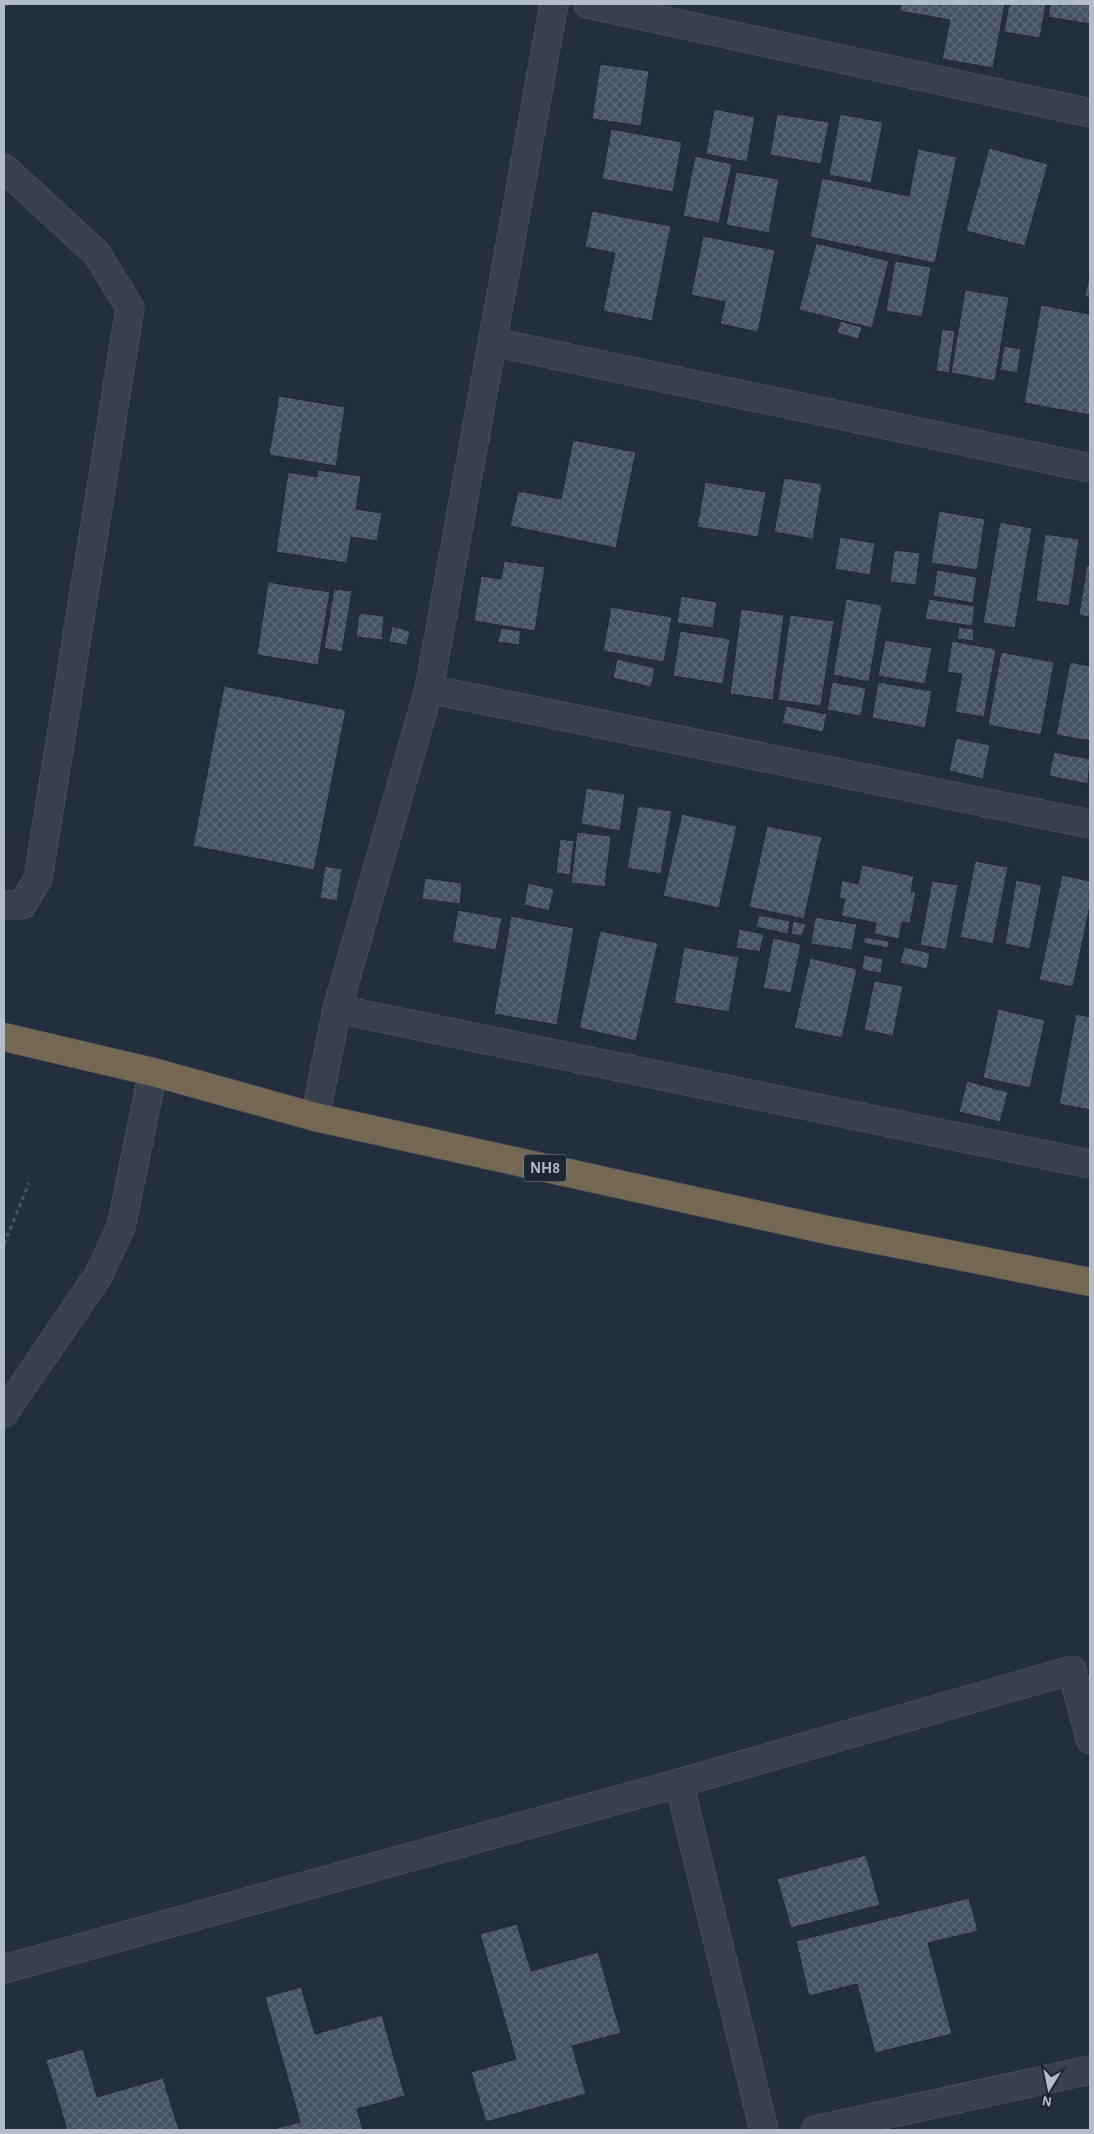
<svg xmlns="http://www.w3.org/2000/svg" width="1094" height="2134" font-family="'Alegreya Sans',sans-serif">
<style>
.building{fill:url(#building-cross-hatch);stroke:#1f2835}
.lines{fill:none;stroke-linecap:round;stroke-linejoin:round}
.minor-casing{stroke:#565f6c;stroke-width:29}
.highway-casing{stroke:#434c59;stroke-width:29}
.path{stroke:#44595c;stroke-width:3;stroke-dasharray:4 4;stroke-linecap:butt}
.minor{stroke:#38414e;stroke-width:28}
.highway{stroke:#746855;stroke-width:28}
.labels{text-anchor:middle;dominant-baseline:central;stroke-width:4.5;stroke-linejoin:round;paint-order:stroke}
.shield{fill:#1d2633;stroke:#878f9c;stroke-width:1}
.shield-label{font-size:16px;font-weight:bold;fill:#b4bcc9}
</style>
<defs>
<pattern id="building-cross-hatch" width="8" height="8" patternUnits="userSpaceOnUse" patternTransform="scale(1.25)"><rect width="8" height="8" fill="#455162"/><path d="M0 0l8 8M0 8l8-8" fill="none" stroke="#5d6877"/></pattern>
</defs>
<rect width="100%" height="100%" fill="#242f3e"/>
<path class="building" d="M901,4H1005L993,68L942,59L950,20L900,11Z
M1009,4H1046L1040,38L1004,32Z
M1050,4H1090V24L1048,17Z
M600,64L649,71L641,126L592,119Z
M714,109L755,117L747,162L706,154Z
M777,114L829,122L821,164L770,155Z
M840,114L883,122L871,183L829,175Z
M611,129L682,142L673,192L602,179Z
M989,148L1048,164L1025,246L966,231Z
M918,149L957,157L935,263L810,237L822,178L909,196Z
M695,156L732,164L719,223L683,216Z
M736,172L779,179L769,233L726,225Z
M592,211L671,226L652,321L603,311L615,253L585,247Z
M703,236L775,250L758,332L720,324L725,302L691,295Z
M816,243L889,261L872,328L799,310Z
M895,261L931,267L922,317L886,311Z
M1090,272V298L1085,296Z
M965,290L1009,297L995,381L951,373Z
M1041,305L1090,314V415L1024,403Z
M840,321L862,327L858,339L837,333Z
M942,329L955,331L949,373L936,371Z
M1004,346L1021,349L1017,373L1000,370Z
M279,396L345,407L336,466L269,455Z
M573,440L636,452L616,548L510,526L518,491L561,499Z
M318,470L361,476L356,509L382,513L377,541L351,537L347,563L276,552L288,472L317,477Z
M784,478L822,484L813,539L774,532Z
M705,482L766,492L758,537L697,527Z
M939,511L985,519L977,570L931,563Z
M1000,522L1032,528L1015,628L983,623Z
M1045,534L1079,539L1069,606L1036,601Z
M840,537L875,543L870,575L835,569Z
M894,550L920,553L916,585L890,582Z
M504,561L545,567L535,631L474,621L481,576L501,579Z
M1087,565L1090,566V617L1079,615Z
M937,570L977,577L973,603L933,596Z
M268,582L330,592L318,665L257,655Z
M334,589L352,591L342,652L324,648Z
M681,596L717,602L713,628L677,623Z
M846,599L882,605L869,682L833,675Z
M929,599L975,606L972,626L925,619Z
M611,607L672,617L664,662L603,651Z
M741,609L784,615L773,700L730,694Z
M359,613L384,616L382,640L356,637Z
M790,615L834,621L821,706L778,700Z
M392,626L410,631L407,645L389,642Z
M959,627L974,629L973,641L957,639Z
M501,628L521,631L519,645L498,642Z
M680,631L730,639L723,684L673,676Z
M885,640L932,648L925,684L878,676Z
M952,641L996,649L984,717L955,712L962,674L947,672Z
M1001,652L1054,662L1041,735L988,725Z
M617,659L655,668L651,687L613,678Z
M1070,662L1090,666V741L1056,735Z
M832,682L866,688L861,716L827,710Z
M878,682L932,691L925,728L872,718Z
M224,686L346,710L314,870L193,846Z
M786,706L827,714L823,732L782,723Z
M956,738L990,745L983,779L949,771Z
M1054,752L1090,759L1088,784L1049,776Z
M586,788L625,794L620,831L581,824Z
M638,806L672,811L661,874L627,868Z
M682,814L737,826L719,908L663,896Z
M767,826L822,837L804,919L749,907Z
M577,832L611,836L605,887L571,883Z
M560,839L574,841L570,875L556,873Z
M975,861L1008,867L993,944L960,937Z
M862,865L914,876L911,892H916L910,923L902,922L899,939L874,934L876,923L841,916L845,899L839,898L842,880L858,884Z
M325,866L342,869L337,901L320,898Z
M1062,875L1090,881V906L1073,987L1039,980Z
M425,878L462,883L460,904L422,899Z
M1016,880L1042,885L1030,949L1005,944Z
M932,881L958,885L946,950L920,945Z
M528,883L554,889L549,911L524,905Z
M458,910L502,918L496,950L452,942Z
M759,915L790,921L788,934L756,927Z
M511,916L574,928L557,1025L494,1014Z
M815,917L857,924L852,950L811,944Z
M793,921L806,924L802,936L791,934Z
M739,929L764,934L760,952L736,948Z
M600,931L658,943L636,1041L579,1028Z
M864,937L889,941L888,948L863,943Z
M773,938L801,944L791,993L763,988Z
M684,947L739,957L729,1012L674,1003Z
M904,947L930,953L927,969L900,963Z
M864,955L883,959L881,973L862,970Z
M810,958L857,969L842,1038L794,1028Z
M874,981L903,986L893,1036L864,1030Z
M998,1009L1045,1020L1030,1088L983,1078Z
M1076,1014L1090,1017V1110L1059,1104Z
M967,1081L1008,1092L1000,1122L959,1112Z
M866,1855L880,1905L791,1928L777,1879Z
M969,1898L978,1931L928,1943L952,2034L875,2053L857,1984L809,1996L796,1941Z
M517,1924L531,1971L598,1952L621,2033L572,2046L586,2094L486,2122L471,2072L516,2059L480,1934Z
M301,1987L315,2034L382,2015L405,2096L357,2109L363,2130H270L300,2122L265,1997Z
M83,2049L97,2097L163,2078L179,2130H67L46,2060Z"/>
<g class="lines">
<defs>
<path id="minor" d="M588,4L1090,113
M4,168L97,254L130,308L38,879L22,905H4
M493,342L1090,468
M429,689L1090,824
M337,1009L1090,1164
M315,1117L337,1009L429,689L554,4
M4,1413L98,1276L121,1227L153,1072
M679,1783L764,2130
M4,1969L679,1783L1072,1670L1090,1739
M815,2130L1090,2070"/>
<path id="highway" d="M4,1037L153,1072L315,1117L827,1230L1090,1282"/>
</defs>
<use href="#minor" class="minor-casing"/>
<use href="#highway" class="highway-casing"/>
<path class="path" d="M4,1244L29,1183"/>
<use href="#minor" class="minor"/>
<use href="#highway" class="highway"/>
</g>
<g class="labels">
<rect class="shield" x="524" y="1154.5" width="42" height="27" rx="4"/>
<g class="shield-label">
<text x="545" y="1168">NH8</text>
</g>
</g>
<rect width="1094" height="2134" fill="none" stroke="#b4bcc9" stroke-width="10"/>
<g transform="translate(1049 2089) rotate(190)" stroke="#1d2633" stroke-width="4" paint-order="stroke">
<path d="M0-4L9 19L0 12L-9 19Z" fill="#b4bcc9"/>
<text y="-8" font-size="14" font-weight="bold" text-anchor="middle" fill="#b4bcc9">N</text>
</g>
</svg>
